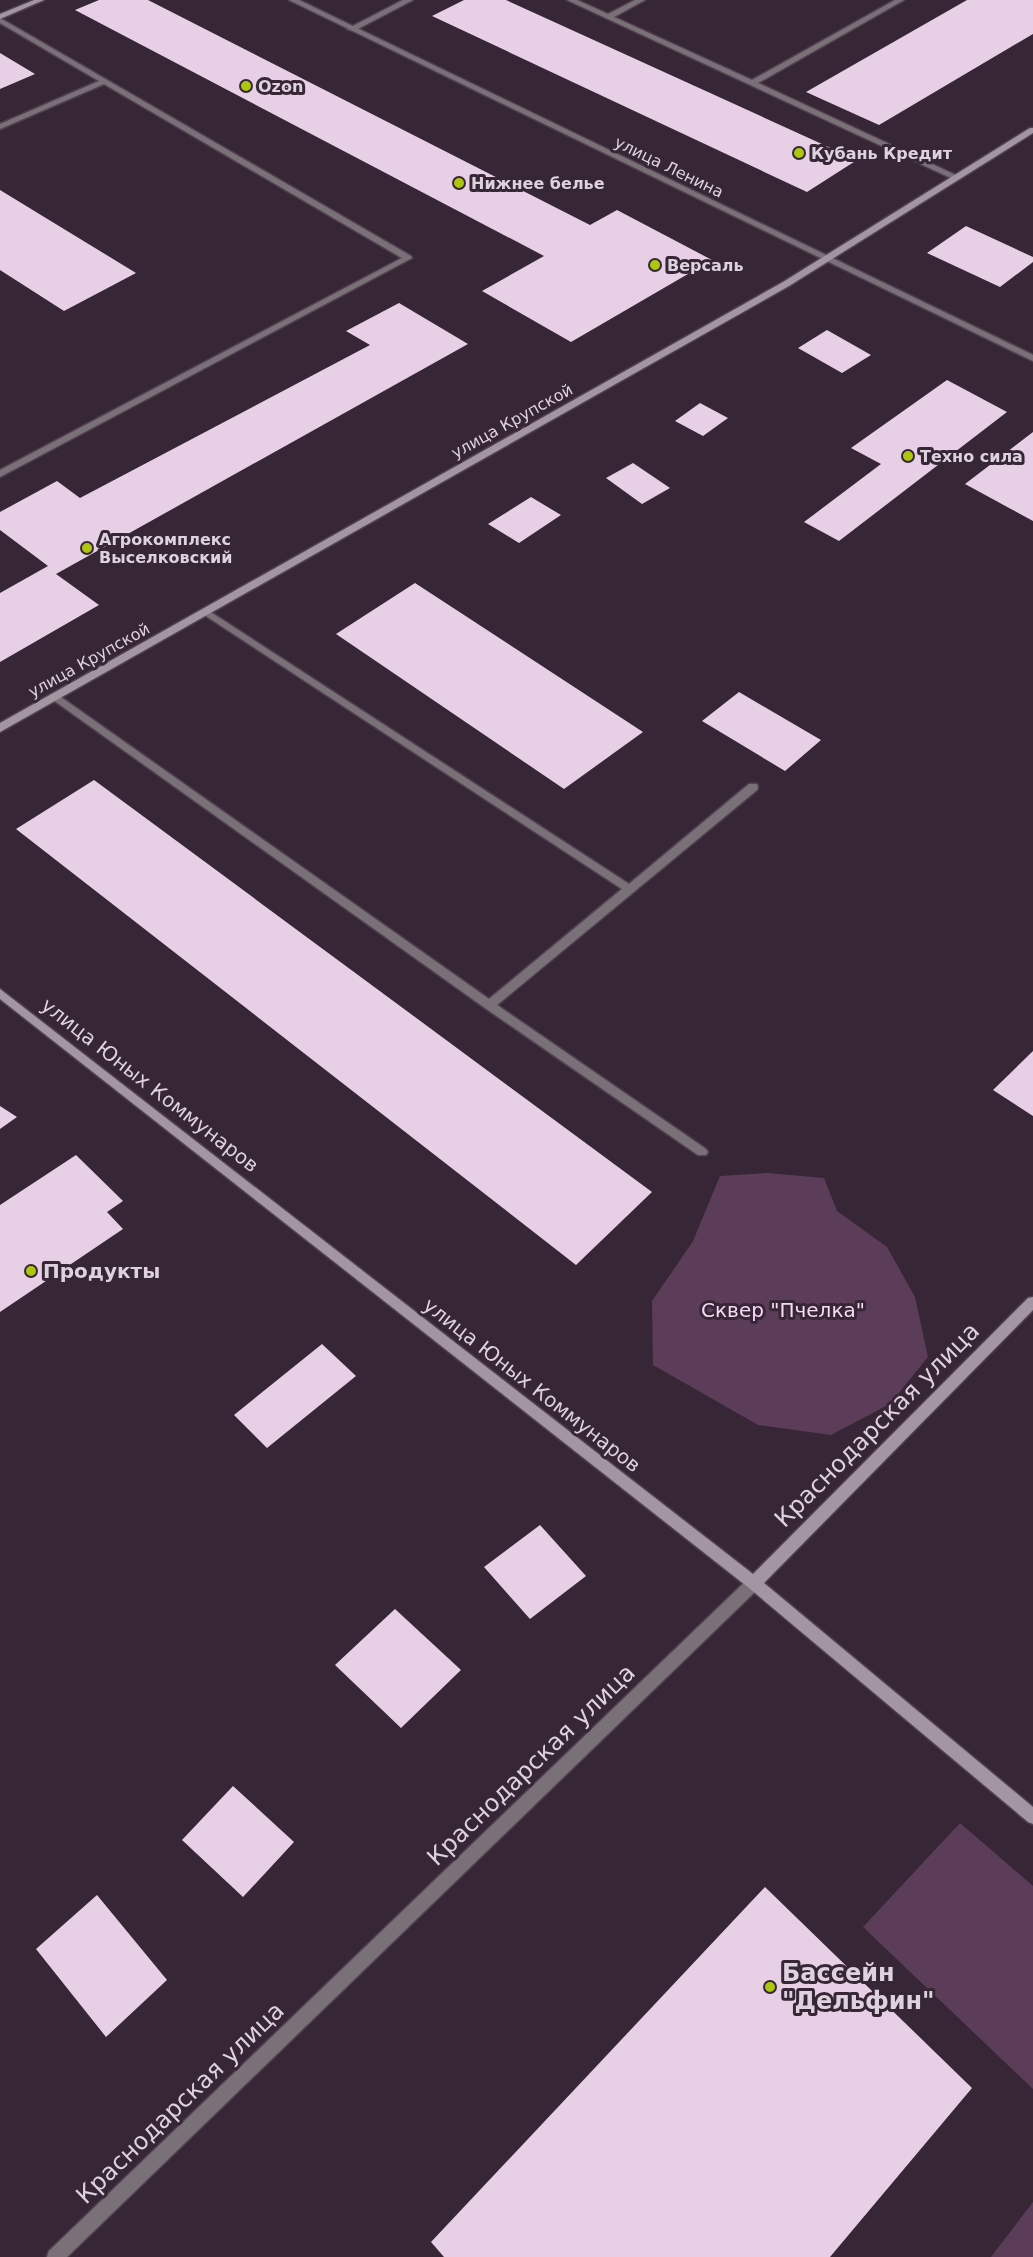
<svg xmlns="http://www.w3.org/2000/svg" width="1033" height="2257" font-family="'DejaVu Sans',sans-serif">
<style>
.green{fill:#5b3d5a}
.building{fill:#e7d0e5}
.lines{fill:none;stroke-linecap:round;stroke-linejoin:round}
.lane-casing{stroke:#524251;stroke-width:3}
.street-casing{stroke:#524251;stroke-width:3}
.secondary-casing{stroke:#524251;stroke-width:3}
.lane{fill:#797078;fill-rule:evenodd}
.street{fill:#797078;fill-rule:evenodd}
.secondary{fill:#a495a3;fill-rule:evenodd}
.poi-dot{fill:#adc60e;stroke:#372636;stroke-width:2}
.labels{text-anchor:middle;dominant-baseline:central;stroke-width:6;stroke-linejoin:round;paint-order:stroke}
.far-poi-label{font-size:16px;font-weight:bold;fill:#ddd2dd;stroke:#372636;text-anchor:start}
.far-street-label{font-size:16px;fill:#ddd2dd;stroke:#372636}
.street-label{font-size:20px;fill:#ddd2dd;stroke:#372636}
.poi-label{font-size:20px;font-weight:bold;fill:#ddd2dd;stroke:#372636;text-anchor:start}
.park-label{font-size:20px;fill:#f7d8f5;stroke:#372636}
.near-street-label{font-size:24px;fill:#ddd2dd;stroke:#372636}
.near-poi-label{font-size:24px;font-weight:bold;fill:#ddd2dd;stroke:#372636;text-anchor:start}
</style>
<rect width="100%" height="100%" fill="#372636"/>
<path class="green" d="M767,1173L824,1178L837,1211L887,1247L915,1297L928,1357L890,1404L831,1435L758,1425L653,1365L652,1301L693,1241L720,1176Z
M960,1823L1033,1886V2089L863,1927Z
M1033,2202V2257H991Z"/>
<path class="building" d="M99,0H148L590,225L617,210L712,260L571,342L482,291L544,256L75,10Z
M464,0H506L857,160L807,192L432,16Z
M967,0H1033V34L879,125L806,92Z
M0,53L35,74L0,89Z
M0,190L136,273L64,311L0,270Z
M966,226L1033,257V262L1000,287L927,253Z
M399,303L468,344L56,574L99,605L0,662V593L48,566L0,530V512L57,481L80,498L370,345L346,331Z
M827,330L871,355L842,373L798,348Z
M947,380L1007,412L839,541L804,522L881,464L851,448Z
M700,403L728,418L703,436L675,421Z
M1033,432V521L965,484Z
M633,463L670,488L642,504L606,478Z
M531,497L561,515L519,543L488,524Z
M415,583L643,732L564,789L336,634Z
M739,692L821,740L785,771L702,721Z
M94,780L652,1192L576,1265L16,829Z
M1033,1051V1116L993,1090Z
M0,1106L17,1117L0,1129Z
M76,1155L123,1201L107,1212L123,1229L0,1312V1205Z
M322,1344L356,1376L267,1448L234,1415Z
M540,1525L586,1576L530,1619L484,1567Z
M395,1609L461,1670L401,1728L335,1665Z
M233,1786L294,1842L243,1897L182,1840Z
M765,1887L972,2088L830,2257H444L431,2242Z
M97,1895L167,1980L106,2037L36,1949Z"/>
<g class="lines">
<defs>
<path id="lane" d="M403,0H413L354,31L347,29Z
M567,0H577L608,14L635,0H645L614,17L752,80L895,0H904L758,83L960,177L953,179Z
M0,18L411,256L412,258L0,477V470L402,258L104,84L0,129V124L99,81L0,23Z
M206,609L629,884L749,784H757L758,787L757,790L497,1005L706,1149L708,1152L706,1155H698L485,1008L49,697L50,695H58L489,999L622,889L203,614L201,612Z"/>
<path id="street" d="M289,0H299L1033,355V361Z
M754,1577L759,1578L761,1583L759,1588L67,2257H47L49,2251L749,1578Z"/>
<path id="secondary" d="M34,0H44L0,19V14Z
M1030,128H1033V133L789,286L0,732V723L783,282Z
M0,989L753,1574L1028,1298L1033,1297V1310L764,1583L1033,1807V1824L1028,1822L749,1588L0,999Z"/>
</defs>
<use href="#lane" class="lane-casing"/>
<use href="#street" class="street-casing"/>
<use href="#secondary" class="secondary-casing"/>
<use href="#lane" class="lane"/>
<use href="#street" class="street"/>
<use href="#secondary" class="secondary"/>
</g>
<g class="poi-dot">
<circle cx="246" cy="86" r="6"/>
<circle cx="799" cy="153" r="6"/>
<circle cx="459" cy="183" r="6"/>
<circle cx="655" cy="265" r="6"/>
<circle cx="908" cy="456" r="6"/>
<circle cx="87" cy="548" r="6"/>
<circle cx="31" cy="1271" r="6"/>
<circle cx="770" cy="1987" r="6"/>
</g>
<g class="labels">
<g class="far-poi-label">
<text x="258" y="86">Ozon</text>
<text x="811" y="153">Кубань Кредит</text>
<text x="471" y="183">Нижнее белье</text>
<text x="667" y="265">Версаль</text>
<text x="920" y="456">Техно сила</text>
<text x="99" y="539">Агрокомплекс<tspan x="99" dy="18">Выселковский</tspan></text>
</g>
<g class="far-street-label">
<text transform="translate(669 167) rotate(26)">улица Ленина</text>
<text transform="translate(512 421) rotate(-29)">улица Крупской</text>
<text transform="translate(89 660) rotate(-29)">улица Крупской</text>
</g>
<g class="street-label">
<text transform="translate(150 1085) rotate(38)">улица Юных Коммунаров</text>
<text transform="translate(532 1385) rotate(38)">улица Юных Коммунаров</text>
</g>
<g class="poi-label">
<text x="43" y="1271">Продукты</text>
</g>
<g class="park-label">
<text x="783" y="1310">Сквер "Пчелка"</text>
</g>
<g class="near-street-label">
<text transform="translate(877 1425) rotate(-45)">Краснодарская улица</text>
<text transform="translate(531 1765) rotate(-44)">Краснодарская улица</text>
<text transform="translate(180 2103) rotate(-44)">Краснодарская улица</text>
</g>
<g class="near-poi-label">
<text x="782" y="1973">Бассейн<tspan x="782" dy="28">"Дельфин"</tspan></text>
</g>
</g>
</svg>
